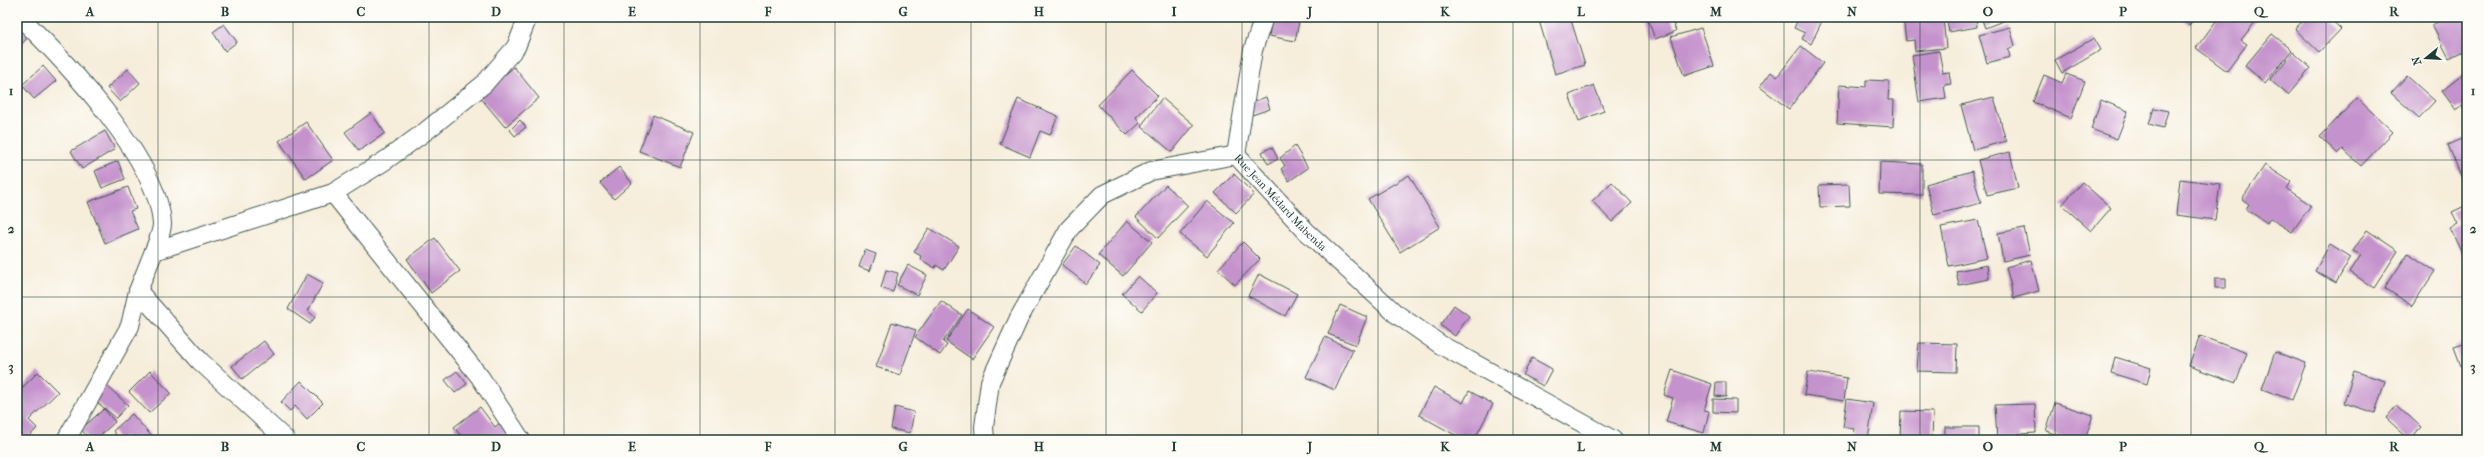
<svg xmlns="http://www.w3.org/2000/svg" width="2484" height="457" font-family="'IM FELL French Canon',serif">
<style>
.building{fill:#c492cc}
.lines{fill:none;stroke-linecap:round;stroke-linejoin:round}
.street-casing{stroke:#3f574d;stroke-width:20}
.street{stroke:#fff;stroke-width:18}
.grid{fill:none;stroke:#1f3d34;stroke-width:1;stroke-opacity:0.55}
.labels{text-anchor:middle;dominant-baseline:central;stroke-width:3;stroke-linejoin:round;paint-order:stroke}
.street-label{font-size:11px;fill:#1f3d34;stroke:#fdfcf7}
.neatline{fill:none;stroke:#1f3d34;stroke-width:1.5}
.grid-label{font-size:13px;text-anchor:middle;font-weight:bold;fill:#1f3d34}
</style>
<rect width="100%" height="100%" fill="#fdfcf7"/>
<filter id="ink" filterUnits="userSpaceOnUse"><feTurbulence type="fractalNoise" baseFrequency=".025" numOctaves="2"/><feDisplacementMap in="SourceGraphic" scale="8" xChannelSelector="R" yChannelSelector="G"/><feConvolveMatrix kernelMatrix="1 2 1 2 8 2 1 2 1" color-interpolation-filters="sRGB"/></filter>
<filter id="wash" filterUnits="userSpaceOnUse"><feTurbulence type="fractalNoise" baseFrequency=".012" numOctaves="4" result="noise"/><feDisplacementMap in="SourceGraphic" scale="16" xChannelSelector="R" yChannelSelector="G"/><feGaussianBlur stdDeviation="0.9" result="paint"/><feColorMatrix in="noise" values="0 0 0 0 0 0 0 0 0 0 0 0 0 0 0 0 0 1.4 0 .05"/><feComposite in="paint" operator="in"/></filter>
<g filter="url(#wash)">
<rect width="100%" height="100%" fill="#f6edda"/>
<g id="blocks">
<path class="building" d="M1272,17H1300L1295,41L1269,36Z
M1538,17H1570L1585,65L1555,74Z
M1647,17H1671L1676,31L1655,39Z
M1799,17H1824L1811,44L1802,39L1805,33L1794,28Z
M1903,17H1943L1946,48L1915,51L1914,40L1906,41Z
M1946,17H1976L1977,27L1949,32Z
M1981,17H2013L1985,28Z
M2178,17H2195L2189,25Z
M2219,17H2251L2256,21L2241,40L2247,44L2227,71L2196,48Z
M2306,17H2328L2341,29L2319,52L2295,29Z
M2448,17H2467V49L2449,58L2432,25Z
M224,24L237,42L225,51L213,32Z
M17,25L29,36L17,49Z
M2010,27L2015,46L2008,49L2010,57L1987,63L1979,35Z
M1701,28L1714,66L1684,76L1671,37Z
M2272,34L2292,50L2265,83L2245,66Z
M2094,38L2101,50L2062,73L2055,60Z
M1801,46L1823,63L1789,109L1760,87L1771,72L1777,77Z
M1939,51L1943,73L1949,72L1951,84L1944,85L1946,98L1919,102L1912,55Z
M2293,52L2311,68L2288,95L2270,80Z
M43,66L56,81L34,99L22,85Z
M514,67L539,98L505,127L479,96Z
M128,69L140,83L120,102L107,88Z
M1132,70L1158,96L1136,117L1140,123L1127,135L1098,105Z
M2467,71V113L2462,106L2456,110L2442,91Z
M2066,74L2085,81L2071,118L2033,102L2044,75L2062,83Z
M2407,76L2435,101L2419,118L2391,93Z
M1866,80L1889,81L1888,100H1894L1893,127L1837,123L1839,85L1866,87Z
M1594,85L1604,111L1579,121L1569,95Z
M1266,97L1270,109L1249,116L1245,105Z
M1994,97L2006,141L1973,150L1961,105Z
M1162,98L1194,125L1172,152L1141,126Z
M2357,98L2393,132L2361,166L2343,149L2338,154L2320,137Z
M1018,99L1058,116L1050,135L1040,131L1030,157L1000,144Z
M2101,100L2128,111L2117,139L2091,129Z
M2154,108L2168,111L2163,128L2149,124Z
M371,113L385,133L359,151L345,132Z
M653,115L694,132L680,167L639,151Z
M520,120L526,127L515,136L510,130Z
M306,122L333,160L306,179L279,141Z
M105,131L115,149L82,169L71,151Z
M2467,137V190L2448,145Z
M1295,146L1308,168L1289,181L1281,169L1285,166L1280,158Z
M1272,147L1278,159L1268,164L1262,152Z
M2010,152L2018,188L1987,195L1978,160Z
M118,161L125,179L102,188L95,171Z
M1880,162L1922,164V195L1879,194Z
M2265,165L2291,182L2287,189L2311,205L2292,232L2270,218L2267,223L2246,209L2249,204L2242,199Z
M619,167L632,183L614,199L600,183Z
M1972,171L1981,203L1934,215L1926,184Z
M1234,174L1254,194L1236,213L1215,193Z
M1409,175L1440,227L1400,252L1368,199Z
M2180,179L2220,184L2215,220L2176,215Z
M1612,182L1632,203L1612,222L1592,201Z
M2082,182L2111,208L2091,231L2062,205Z
M1849,184L1850,206L1820,207L1819,185Z
M1166,185L1188,206L1158,238L1136,217Z
M128,187L136,209L130,211L138,229L105,243L88,202Z
M1207,201L1234,223L1207,256L1180,234Z
M2467,205V252L2462,254L2450,228L2458,224L2452,212Z
M1978,220L1987,258L1949,266L1941,227Z
M1127,221L1152,242L1123,276L1098,255Z
M929,228L959,246L944,270L936,265L935,268L920,259L921,256L914,252Z
M2024,228L2030,255L2003,261L1998,233Z
M2367,230L2398,251L2374,288L2350,272L2361,255L2353,251Z
M435,238L460,271L431,293L407,259Z
M1243,242L1260,259L1235,285L1218,269Z
M2330,244L2351,257L2336,283L2315,271Z
M1076,246L1100,265L1086,284L1062,265Z
M865,250L876,254L870,271L859,267Z
M2408,253L2435,271L2412,306L2385,288Z
M2031,260L2039,291L2014,298L2006,267Z
M908,265L927,275L917,295L897,285Z
M1987,265L1989,279L1959,285L1956,271Z
M886,270L898,273L893,292L881,288Z
M307,274L323,283L308,311L315,317L310,324L288,309Z
M1259,274L1297,294L1285,316L1248,296Z
M1138,276L1157,293L1142,311L1122,294Z
M2215,278H2226V288H2215Z
M941,301L962,315L943,342L947,345L940,355L915,337Z
M1340,305L1367,317L1356,345L1328,334Z
M1454,305L1469,316L1455,336L1440,325Z
M968,309L994,327L972,359L946,341Z
M892,322L916,330L900,375L876,367Z
M2200,336L2247,353L2236,383L2189,366Z
M1325,337L1353,350L1335,390L1306,377Z
M264,341L274,354L242,379L232,366Z
M1919,343L1957,344L1956,372L1917,371Z
M2467,343V364L2461,366L2454,347Z
M2275,352L2306,363L2292,400L2262,389Z
M2115,357L2151,368L2147,384L2111,373Z
M1532,358L1552,369L1543,386L1523,375Z
M1672,370L1712,384L1704,410L1709,411L1704,433L1666,422L1673,398L1664,395Z
M150,371L171,393L149,413L129,392Z
M457,371L467,384L455,393L445,380Z
M2354,371L2385,381L2375,413L2344,403Z
M38,372L58,392L29,420L37,428L26,440H20L17,437V385L22,388Z
M1808,372L1847,378L1844,401L1804,395Z
M301,381L323,403L307,419L295,406L290,411L281,402Z
M1716,382H1726V397L1715,396Z
M105,384L128,405L116,418L92,398Z
M1434,387L1463,403L1469,391L1493,404L1474,440H1464L1419,415Z
M1713,399L1736,400V413L1713,412Z
M1847,399L1873,403L1868,440L1853,438L1854,429L1843,427Z
M2055,403L2093,415L2085,440H2073L2046,431Z
M2035,404L2036,433L2018,434L2019,440H1997L1995,405Z
M2397,405L2421,427L2410,440L2386,418Z
M480,407L495,427L501,422L512,436L507,440H464L454,427Z
M895,407L914,412L910,433L891,429Z
M104,409L115,422L95,440H90L81,429Z
M1901,411L1933,412L1932,440H1900Z
M132,414L155,440H128L125,436L120,440L113,431Z
M1945,427H1979V440H1945Z"/>
</g>
</g>
<g filter="url(#ink)">
<use href="#blocks" fill-opacity="0" stroke="#3f574d" stroke-width="1"/>
<g class="lines">
<defs>
<g id="street">
<path d="M20,17C65,61 159,160 162,224C162,232 157,243 154,251"/>
<path id="s1" d="M1236,155L1306,231L1395,313L1441,345L1613,440"/>
<path d="M1236,155L1253,50L1264,17"/>
<path d="M333,193L480,377L521,440"/>
<path d="M138,291L200,361L286,440"/>
<path d="M66,440L130,326L138,291L154,251L333,193L386,160L426,131L484,84L516,47L528,17"/>
<path d="M985,440L984,427L990,382L1019,318L1069,229L1102,195L1151,171L1236,155"/>
</g>
</defs>
<use href="#street" class="street-casing"/>
<use href="#street" class="street"/>
</g>
</g>
<path class="grid" d="M158,17V440M293,17V440M429,17V440M564,17V440M700,17V440M835,17V440M971,17V440M1106,17V440M1242,17V440M1378,17V440M1513,17V440M1649,17V440M1784,17V440M1920,17V440M2055,17V440M2191,17V440M2326,17V440M17,160H2467M17,297H2467"/>
<g class="labels">
<g class="street-label">
<text stroke="none"><textPath href="#s1" startOffset="65">Rue Jean Médard Mabenda</textPath></text>
</g>
</g>
<rect width="2484" height="457" fill="none" stroke="#fdfcf7" stroke-width="44"/>
<g transform="translate(2426 58) rotate(252)" stroke="#fdfcf7" stroke-width="3" paint-order="stroke">
<path d="M0-3L7 15L0 10L-7 15Z" fill="#1f3d34"/>
<text y="-6" font-size="11" font-weight="bold" text-anchor="middle" fill="#1f3d34">N</text>
</g>
<rect x="22" y="22" width="2440" height="413" class="neatline"/>
<g class="grid-label">
<text x="90" y="16">A</text>
<text x="225" y="16">B</text>
<text x="361" y="16">C</text>
<text x="496" y="16">D</text>
<text x="632" y="16">E</text>
<text x="768" y="16">F</text>
<text x="903" y="16">G</text>
<text x="1039" y="16">H</text>
<text x="1174" y="16">I</text>
<text x="1310" y="16">J</text>
<text x="1445" y="16">K</text>
<text x="1581" y="16">L</text>
<text x="1716" y="16">M</text>
<text x="1852" y="16">N</text>
<text x="1988" y="16">O</text>
<text x="2123" y="16">P</text>
<text x="2259" y="16">Q</text>
<text x="2394" y="16">R</text>
<text x="11" y="95">1</text>
<text x="2473" y="95">1</text>
<text x="11" y="233">2</text>
<text x="2473" y="233">2</text>
<text x="11" y="371">3</text>
<text x="2473" y="371">3</text>
<text x="90" y="451">A</text>
<text x="225" y="451">B</text>
<text x="361" y="451">C</text>
<text x="496" y="451">D</text>
<text x="632" y="451">E</text>
<text x="768" y="451">F</text>
<text x="903" y="451">G</text>
<text x="1039" y="451">H</text>
<text x="1174" y="451">I</text>
<text x="1310" y="451">J</text>
<text x="1445" y="451">K</text>
<text x="1581" y="451">L</text>
<text x="1716" y="451">M</text>
<text x="1852" y="451">N</text>
<text x="1988" y="451">O</text>
<text x="2123" y="451">P</text>
<text x="2259" y="451">Q</text>
<text x="2394" y="451">R</text>
</g>
</svg>
